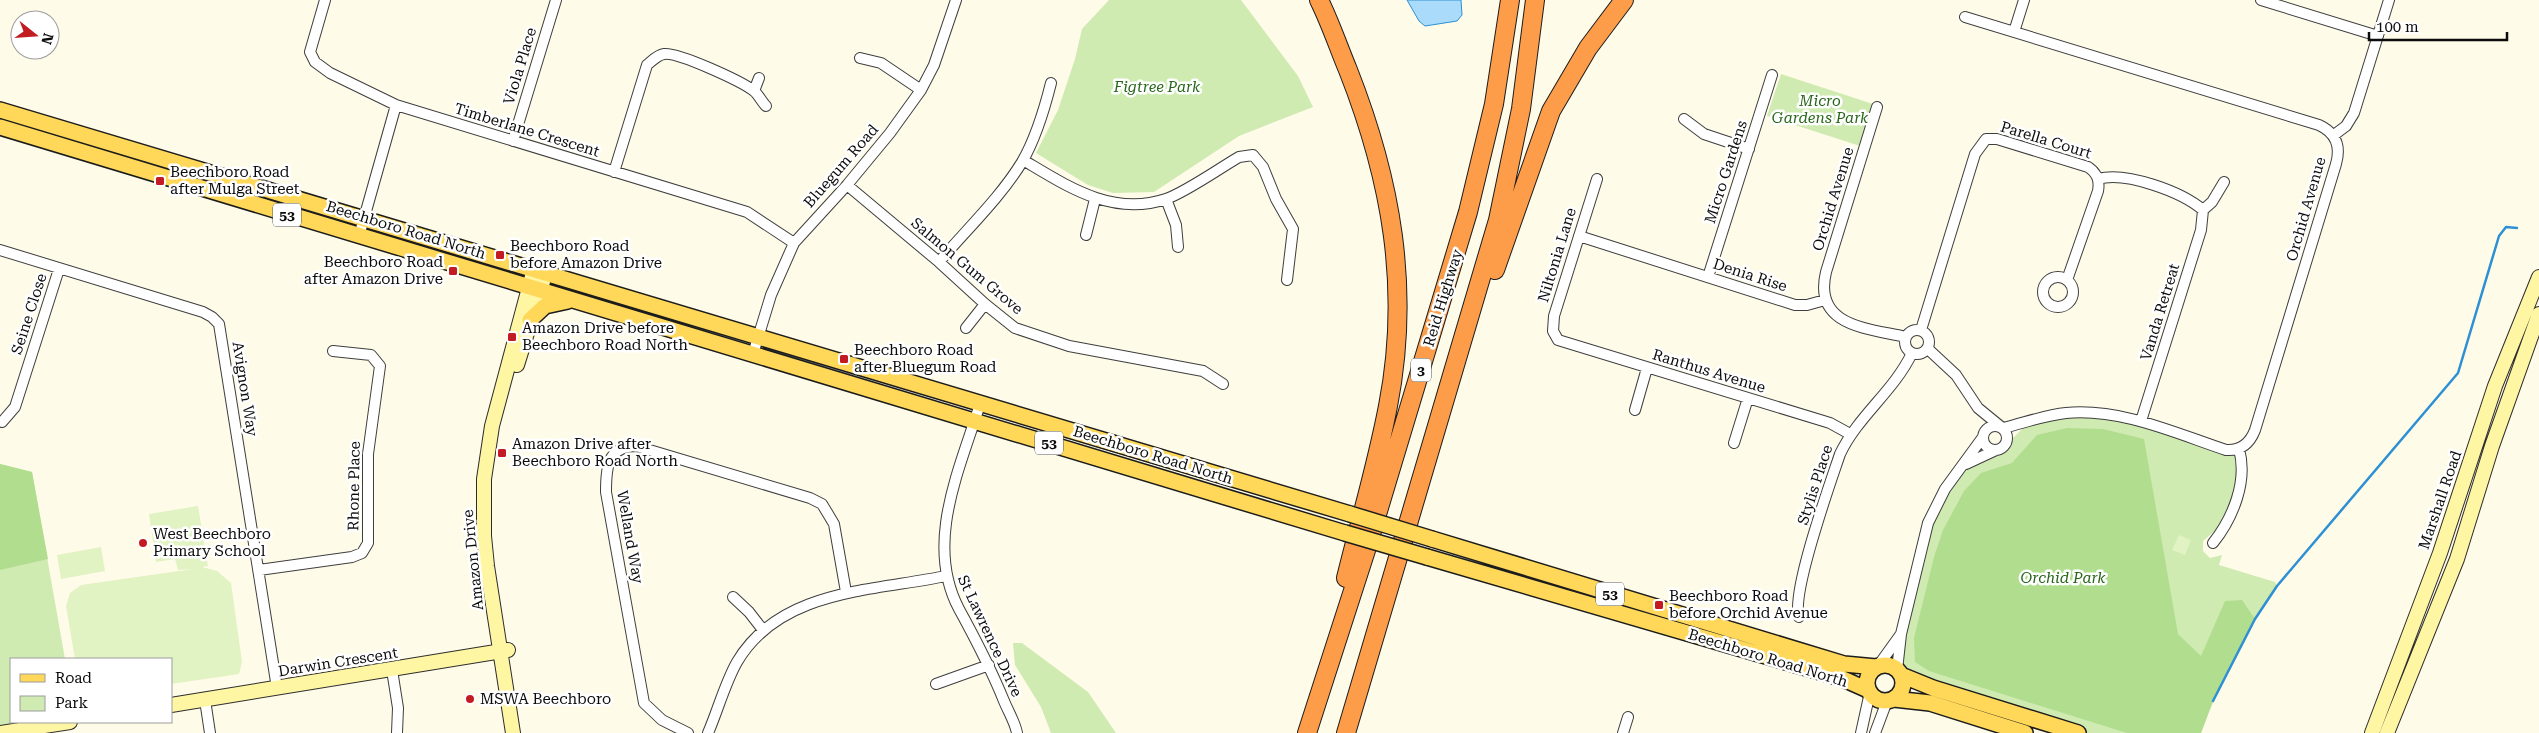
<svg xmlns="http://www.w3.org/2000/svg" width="2539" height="733" font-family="'Roboto Serif',serif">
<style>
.green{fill:#cfebb1}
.forest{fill:#b1dd8f}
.pitch{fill:#e1f2c3}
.water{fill:#aadbfa;stroke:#2d90d5}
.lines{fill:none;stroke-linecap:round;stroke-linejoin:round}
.stream{stroke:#2d90d5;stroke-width:2.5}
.street-casing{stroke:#3e3e3e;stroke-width:12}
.secondary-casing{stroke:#2d2d2d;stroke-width:16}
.primary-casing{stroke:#1c1c1c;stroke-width:18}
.highway-casing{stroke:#1c1c1c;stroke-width:20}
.street{stroke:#fff;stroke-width:10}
.secondary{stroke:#fff6a4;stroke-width:14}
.primary{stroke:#ffd859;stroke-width:15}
.highway{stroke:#fd9d49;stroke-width:18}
.primary-bridge-casing{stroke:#1c1c1c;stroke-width:18;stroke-linecap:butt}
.primary-bridge{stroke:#ffd859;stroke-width:15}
.poi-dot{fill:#c21c22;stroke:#fff;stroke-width:2}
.labels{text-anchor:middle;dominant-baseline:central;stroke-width:5;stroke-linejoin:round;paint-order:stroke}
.shield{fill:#fff;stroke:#545454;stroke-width:1}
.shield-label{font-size:14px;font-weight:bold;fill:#0b0b0b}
.street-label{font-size:15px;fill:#0b0b0b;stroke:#fff}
.park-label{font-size:15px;font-style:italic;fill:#286619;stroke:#fff}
.poi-label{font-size:15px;fill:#0b0b0b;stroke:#fff;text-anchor:start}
</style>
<rect width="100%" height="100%" fill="#fffbe9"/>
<path class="green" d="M1109,0H1241L1298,76L1313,107L1239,136L1154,192L1113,193L1088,185L1036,153L1058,110L1075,59L1082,29Z
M1781,74L1873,104L1860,146L1767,116Z
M2087,413L2239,449L2243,470L2224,523L2203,541V551L2210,558L2222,555L2219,565L2275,582L2277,586C2246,632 2220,681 2201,733H2078L1897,670L1928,523L1957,474L2003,448L2028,423Z
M0,464L32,472L65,659H11V722H70L0,733Z
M1013,643H1022L1088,692L1116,733H1051L1041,707L1015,665Z"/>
<path class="forest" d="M2067,428L2103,429L2144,439L2178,634L2201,656L2225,601L2242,600L2255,619L2213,701L2201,733H2127L1929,671L1915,662L1914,638L1934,557L1943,530L1964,491L1981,473L2012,463L2037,435Z
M0,464L32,472L48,559L0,570Z"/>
<path class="pitch" d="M198,506L208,566L202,567L217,571L231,583L242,662L239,674L171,684V659H75L66,606L70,593L81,585L193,569L178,570L175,559L156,562L149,514Z
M2179,535L2191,540L2185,555L2172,550Z
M101,547L105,571L61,579L57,555Z"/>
<path class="water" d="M1407,0H1461L1462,15L1457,21L1425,26L1419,21Z"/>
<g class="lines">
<path class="stream" d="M2213,701L2255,619L2277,586L2458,373L2499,236L2506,227L2517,228"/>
<defs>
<path id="street" d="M325,0L310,52L315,62L330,73L396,105L747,212L794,243
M2261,0L2378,36
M1965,17L2319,125C2336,133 2341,146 2336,164L2255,430C2250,443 2241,451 2226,450C2175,433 2121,408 2066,413C2045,415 2024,423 2003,428
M2014,32L2024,0
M860,58L881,63L921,90
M754,91L759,78
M1877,107L1826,272C1813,326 1866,328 1906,337
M1684,119L1704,134L1749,149
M2334,135L2346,126L2354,113L2389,0
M513,141L556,0
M1023,160C1067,186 1112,217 1166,199C1186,192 1220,168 1239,157L1253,155L1263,167L1276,199L1293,229L1287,280
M614,172L647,65C652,61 657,55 664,54C678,52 741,81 754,91C758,94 762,102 766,106
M1597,179L1554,316L1553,331L1558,340L1830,423L1850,434
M2098,179C2126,171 2182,192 2203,210L2201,230L2141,421
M847,185L939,262L985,304L1015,328L1069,346L1203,371L1223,384
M1166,199L1176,225L1178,247
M2203,210L2212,202L2224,182
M1086,235L1095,199
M359,236L396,105
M1579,236L1795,305H1807L1825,300
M0,250L203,312L212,317L219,324L277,688
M939,262C966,230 1000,198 1022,162C1036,138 1044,111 1051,83
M2043 292a15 15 0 1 1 30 0a15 15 0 1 1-30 0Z
M1708,277L1772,75
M966,328L985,304
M1905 342a12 12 0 1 1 24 0a12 12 0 1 1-24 0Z
M1921,330L1975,154L1986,139H1997L2088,167C2097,173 2100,180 2098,191L2067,280
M1928,349L1956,375L1978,408L2000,426
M753,354L771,295L794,243L847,185L890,133L921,90L934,65L956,0
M980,404C960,469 924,543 959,609C976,640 991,669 1004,701C1008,711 1015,722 1017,733
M1635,410L1647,368
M2,422L15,407L59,269
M1983 438a12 12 0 1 1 24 0a12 12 0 1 1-24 0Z
M1734,443L1748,398
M1966,464L1996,450
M2213,543C2233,518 2248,481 2239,449
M259,570L352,557L362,553L368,543V454L380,366L371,355L333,351
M733,597L749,612L763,630
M1799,617C1791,592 1830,484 1840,454C1858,416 1894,391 1912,353
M1878,666L1901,634
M392,670L398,708L397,733
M1897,670L1901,634L1928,523L1945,489L1983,437
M936,684L989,665
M205,700L210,733
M688,733L662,720L644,703L606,492C606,467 607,447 636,446L810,498L822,504L834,524L846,592
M708,733C718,710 725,683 737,662C780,589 874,591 946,576
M1623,733L1628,717
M1861,733L1870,692
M1875,733L1887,701"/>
<path id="secondary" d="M517,365L546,272
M171,705L508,650
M0,733L70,722
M513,733L487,566L484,536V479L492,426L534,269
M2372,733L2440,553L2495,386L2539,277
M2387,733L2457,559L2492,446L2539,314"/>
<path id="primary" d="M0,110L1350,514
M0,127L1345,533
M530,320L545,306L568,301
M1432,539L1844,664L1876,667
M1427,557L1841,678L1868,690
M1867 683a18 18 0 1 1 36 0a18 18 0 1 1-36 0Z
M1901,675L1933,688L2078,733
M1894,699L1930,703L2025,733"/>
<path id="highway" d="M1319,0C1330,22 1338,46 1348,70C1391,179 1411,288 1388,406C1377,464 1360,521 1346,578
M1495,270L1551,111L1588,48L1624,0
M1307,733L1369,541L1468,212L1494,104L1510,0
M1346,733L1498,220L1521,109L1535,0"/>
</defs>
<use href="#street" class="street-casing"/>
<use href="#secondary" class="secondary-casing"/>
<use href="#primary" class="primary-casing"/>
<use href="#highway" class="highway-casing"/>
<use href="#street" class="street"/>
<use href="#secondary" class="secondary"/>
<use href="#primary" class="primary"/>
<use href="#highway" class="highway"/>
<defs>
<path id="primary-bridge" d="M1350,514L1432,539
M1345,533L1427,557"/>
</defs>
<use href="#primary-bridge" class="primary-bridge-casing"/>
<use href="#primary-bridge" class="primary-bridge"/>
</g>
<g class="poi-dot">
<rect x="155" y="176" width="10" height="10" rx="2.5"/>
<rect x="495" y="250" width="10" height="10" rx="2.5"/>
<rect x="448" y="266" width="10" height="10" rx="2.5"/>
<rect x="507" y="332" width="10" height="10" rx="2.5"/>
<rect x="839" y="354" width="10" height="10" rx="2.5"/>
<rect x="497" y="448" width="10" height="10" rx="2.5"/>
<circle cx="143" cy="543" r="5"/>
<rect x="1654" y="600" width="10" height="10" rx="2.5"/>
<circle cx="470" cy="699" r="5"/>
</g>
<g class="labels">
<g class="shield">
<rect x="273" y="203.5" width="28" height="23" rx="4"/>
<rect x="1411" y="358.5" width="20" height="23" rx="4"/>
<rect x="1035" y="431.5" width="28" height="23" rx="4"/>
<rect x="1596" y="582.5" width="28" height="23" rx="4"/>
</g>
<g class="shield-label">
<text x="287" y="215">53</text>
<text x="1421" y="370">3</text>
<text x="1049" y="443">53</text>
<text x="1610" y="594">53</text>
</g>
<g class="street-label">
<text transform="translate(520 66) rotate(-73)">Viola Place</text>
<text transform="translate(527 130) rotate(17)">Timberlane Crescent</text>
<text transform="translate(2046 140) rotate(17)">Parella Court</text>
<text transform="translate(841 166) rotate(-49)">Bluegum Road</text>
<text transform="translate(1726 172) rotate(-72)">Micro Gardens</text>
<text transform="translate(1833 199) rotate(-73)">Orchid Avenue</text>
<text transform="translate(2306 209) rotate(-74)">Orchid Avenue</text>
<text transform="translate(406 230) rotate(17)">Beechboro Road North</text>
<text transform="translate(1557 255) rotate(-73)">Niltonia Lane</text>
<text transform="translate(967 266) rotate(40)">Salmon Gum Grove</text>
<text transform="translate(1750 275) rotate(18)">Denia Rise</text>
<text transform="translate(1443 298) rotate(-73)">Reid Highway</text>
<text transform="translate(2160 312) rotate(-73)">Vanda Retreat</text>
<text transform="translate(29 314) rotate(-72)">Seine Close</text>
<text transform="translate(1709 371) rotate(17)">Ranthus Avenue</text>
<text transform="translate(245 389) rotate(81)">Avignon Way</text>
<text transform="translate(1153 455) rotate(17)">Beechboro Road North</text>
<text transform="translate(1815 485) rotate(-72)">Stylis Place</text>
<text transform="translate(354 486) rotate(-89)">Rhone Place</text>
<text transform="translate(2440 500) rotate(-71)">Marshall Road</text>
<text transform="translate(630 537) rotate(80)">Welland Way</text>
<text transform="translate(473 560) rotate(-96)">Amazon Drive</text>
<text transform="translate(990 636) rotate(65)">St Lawrence Drive</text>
<text transform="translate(1768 658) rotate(17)">Beechboro Road North</text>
<text transform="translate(338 662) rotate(-9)">Darwin Crescent</text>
</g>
<g class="park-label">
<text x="1157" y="87">Figtree Park</text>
<text x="1820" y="101">Micro<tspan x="1820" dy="17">Gardens Park</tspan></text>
<text x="2063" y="578">Orchid Park</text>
</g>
<g class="poi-label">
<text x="170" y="172">Beechboro Road<tspan x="170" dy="17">after Mulga Street</tspan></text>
<text x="510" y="246">Beechboro Road<tspan x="510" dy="17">before Amazon Drive</tspan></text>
<text x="443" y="262" text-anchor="end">Beechboro Road<tspan x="443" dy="17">after Amazon Drive</tspan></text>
<text x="522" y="328">Amazon Drive before<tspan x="522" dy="17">Beechboro Road North</tspan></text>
<text x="854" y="350">Beechboro Road<tspan x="854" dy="17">after Bluegum Road</tspan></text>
<text x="512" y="444">Amazon Drive after<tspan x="512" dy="17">Beechboro Road North</tspan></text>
<text x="153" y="534">West Beechboro<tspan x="153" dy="17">Primary School</tspan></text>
<text x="1669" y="596">Beechboro Road<tspan x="1669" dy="17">before Orchid Avenue</tspan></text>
<text x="480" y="699">MSWA Beechboro</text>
</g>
</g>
<rect x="10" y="658" width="162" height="65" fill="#ffffff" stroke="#9d9d9d"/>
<rect x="20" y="674" width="25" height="8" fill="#ffd859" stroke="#9d9d9d"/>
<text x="55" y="683" font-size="15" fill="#0b0b0b">Road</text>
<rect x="20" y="696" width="25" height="15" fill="#cfebb1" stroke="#9d9d9d"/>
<text x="55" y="708" font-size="15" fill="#0b0b0b">Park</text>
<g transform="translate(35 35) rotate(107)"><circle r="24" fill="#ffffff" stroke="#9d9d9d"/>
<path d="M0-4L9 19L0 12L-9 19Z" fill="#c21c22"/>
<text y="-8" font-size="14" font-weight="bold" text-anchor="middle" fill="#0b0b0b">N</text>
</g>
<path d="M2369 32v8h138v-8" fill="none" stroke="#0b0b0b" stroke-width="2.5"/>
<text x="2376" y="32" font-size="15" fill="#0b0b0b" stroke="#ffffff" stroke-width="4" paint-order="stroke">100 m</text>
</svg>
